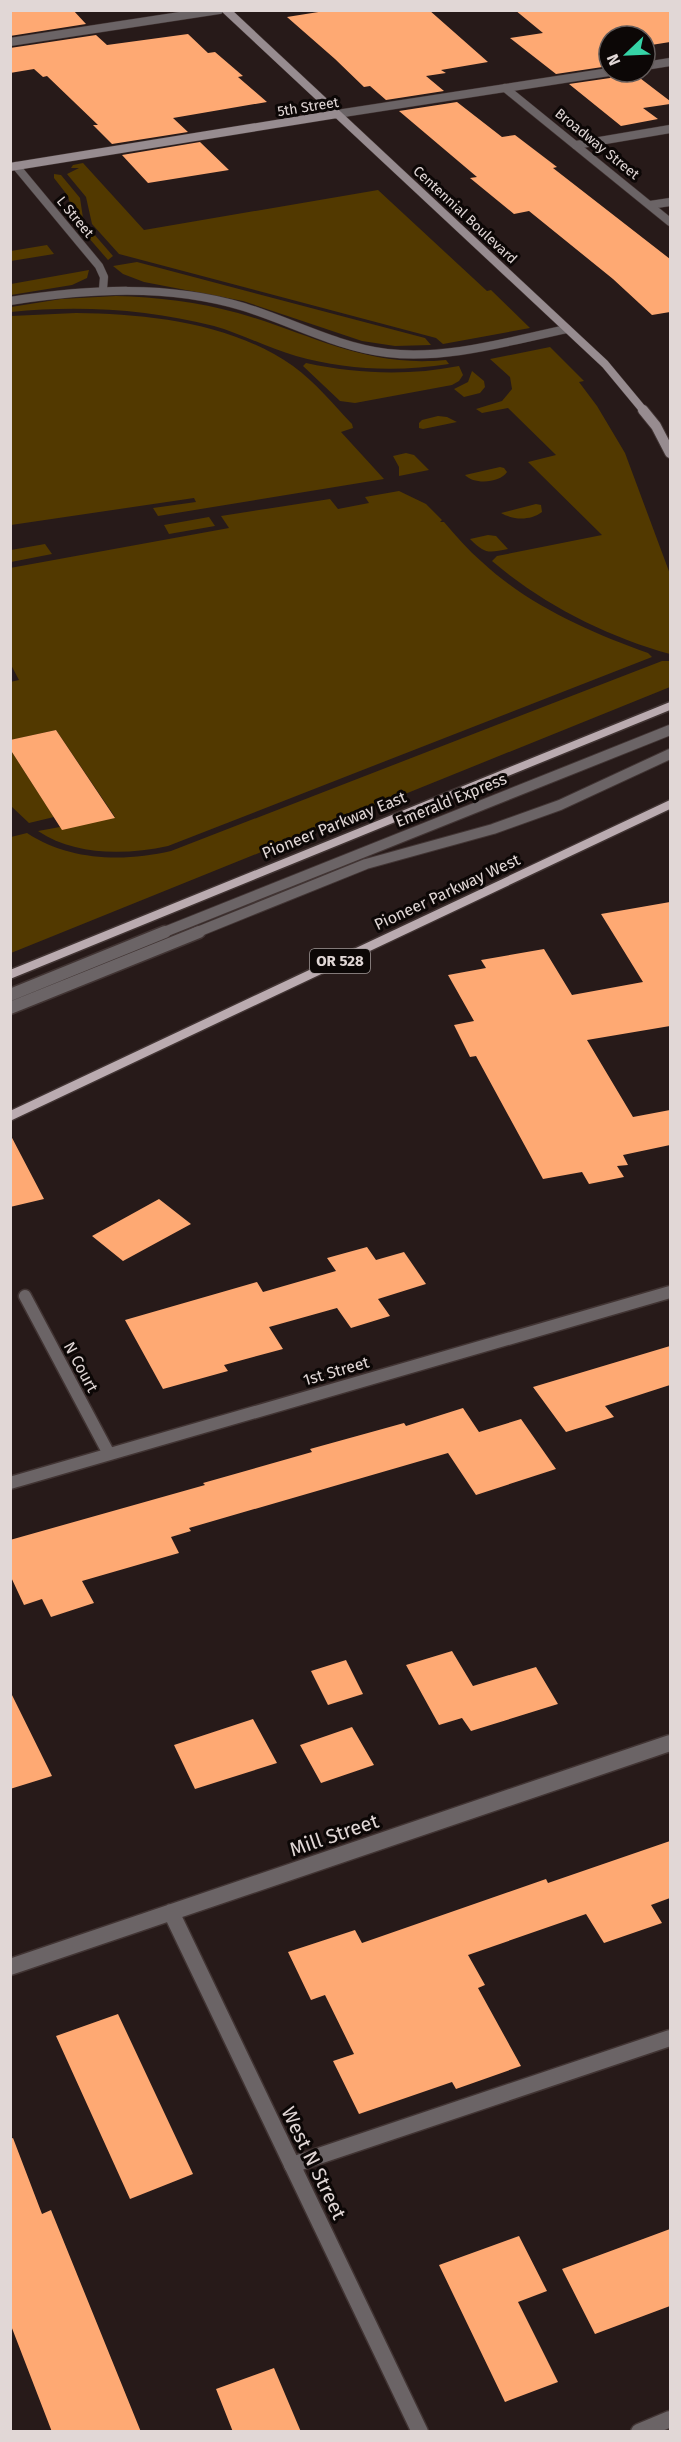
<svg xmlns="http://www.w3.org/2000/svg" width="681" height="2442" font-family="'Fira Sans',sans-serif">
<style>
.green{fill:#523900}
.building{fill:#fea973}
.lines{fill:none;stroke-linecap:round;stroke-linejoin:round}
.service-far3-casing{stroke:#413433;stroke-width:9}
.service-far2-casing{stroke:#413433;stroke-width:12}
.service-far1-casing{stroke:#413433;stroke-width:15}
.service-casing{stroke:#413433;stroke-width:19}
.minor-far2-casing{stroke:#413433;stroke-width:9}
.minor-far1-casing{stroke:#413433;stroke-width:15}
.minor-casing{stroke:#413433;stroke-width:19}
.tertiary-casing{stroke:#413433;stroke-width:9}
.secondary-far1-casing{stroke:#413433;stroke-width:9}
.secondary-casing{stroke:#413433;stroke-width:12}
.primary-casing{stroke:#413433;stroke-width:3}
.service-far3{stroke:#6b6466;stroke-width:8}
.service-far2{stroke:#6b6466;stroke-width:10}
.service-far1{stroke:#6b6466;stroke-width:12}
.service{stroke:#6b6466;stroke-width:16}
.minor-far2{stroke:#6b6466;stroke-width:8}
.minor-far1{stroke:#6b6466;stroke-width:12}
.minor{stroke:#6b6466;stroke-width:16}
.tertiary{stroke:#6b6466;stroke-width:8}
.secondary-far1{stroke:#978c90;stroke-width:8}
.secondary{stroke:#978c90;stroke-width:10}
.primary{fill:#baabb0;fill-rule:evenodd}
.labels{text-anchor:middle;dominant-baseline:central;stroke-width:6;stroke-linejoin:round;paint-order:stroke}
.far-street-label{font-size:14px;fill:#e1d7d6;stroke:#0c0706}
.shield{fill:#0c0706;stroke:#a19998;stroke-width:1.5}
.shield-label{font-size:15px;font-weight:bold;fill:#e1d7d6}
.street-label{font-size:16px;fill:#e1d7d6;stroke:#0c0706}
.near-street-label{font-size:20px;fill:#e1d7d6;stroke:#0c0706}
</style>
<rect width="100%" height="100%" fill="#271a19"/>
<path class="green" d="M83,163L144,230L378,190L487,291L491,290L530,328L443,344L436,338L119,254L92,224L86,197L67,174L79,168H71L73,165Z
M54,174L61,175L80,198L83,218L87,226L113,256L108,260L75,222L68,196L54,178Z
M47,245L54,254L11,261V251Z
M137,262L425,338L431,345L395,346L362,341L243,301L144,282L123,274L113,266Z
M89,270L87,278L72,285L11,295V284Z
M116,296C157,297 198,302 238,313C312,334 365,368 446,360L449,364C398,372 345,370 296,356C268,348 242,334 214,326C148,309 78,305 11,312V307L61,299Z
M76,313C149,314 232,323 293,366C315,382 333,404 352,424L353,428L341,432L384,479L158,516L153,508L196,502L194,498L11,525V316Z
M550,347L584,381L579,382L597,406L625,453L670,574V654C606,636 544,605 492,561L497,556L602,535L528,462L556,455L508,408L482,413L476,409L502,401L512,389L510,377L490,359Z
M306,363C357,374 408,376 459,366L463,375L459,381L452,385L355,403L340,401L303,366Z
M472,371L484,381L485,387L480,393L464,397L454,389L468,382Z
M438,416L447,417L457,422L423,429L419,428V423L422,420Z
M406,453L414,455L429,470L399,476V467L393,456Z
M500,467L504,468L507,472C500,483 474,485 465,475Z
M399,491L426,504L442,520L440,522H444C456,536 468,550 482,562C528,605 589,632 648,653L652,657L168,846C126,855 75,856 38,831L115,817L56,730L11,740L10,682L19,680L10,663V568L229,528L221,516L330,499L338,509L369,503L365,497Z
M536,504L541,505L542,512C530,521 513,520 501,513Z
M209,517L215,526L169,534L164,525Z
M488,535L496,536L508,549C488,553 485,554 470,539Z
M45,544L52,554L11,562V550Z
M662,661H670V687L11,953V837L27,833C69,861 124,862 171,851Z
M10,749L54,817L29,823L11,806Z"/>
<path class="building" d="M10,10H73L86,24L10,36Z
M331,10H429L488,62L441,70L446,73L426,76L444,91L386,100L370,86L364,87L335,59L287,17Z
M515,10H670V42L645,46V36H609V52H606L609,55V66L556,74L510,38L543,33Z
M188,34L208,53L215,52L243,76L238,77L267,102L173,118L188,132L112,144L93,125H98L47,76L43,77L34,69L10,73V48L96,35L107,45Z
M615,72H632L670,101V104L643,108L658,119L621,126L569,84L610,78Z
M457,102L502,137L515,135L557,167L553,168L670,259V312L652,315L613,279L529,211L514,214L470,178L477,177L399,111Z
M200,142L229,170L148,183L122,155Z
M56,730L115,818L62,830L10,749V740Z
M670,902V1026L587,1040L633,1117L670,1110V1145L623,1155L628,1165L617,1166L624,1177L589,1184L582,1172L543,1179L476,1056L470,1057L454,1025L474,1021L448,975L486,968L481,960L544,949L572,995L643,982L601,914Z
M10,1134L44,1199L10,1207Z
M159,1199L191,1224L123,1261L92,1236Z
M367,1247L376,1260L404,1252L426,1284L378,1299L390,1316L351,1328L337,1308L269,1327L283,1349L224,1365L228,1371L163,1389L125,1320L257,1282L263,1292L336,1271L327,1258Z
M670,1346V1385L605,1406L614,1417L566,1432L533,1387Z
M463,1408L479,1432L521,1419L556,1469L476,1495L448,1453L189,1528L191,1531L171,1537L179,1553L82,1581L94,1603L51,1617L42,1599L24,1605L10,1575V1540L205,1485L203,1483L312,1452L310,1449L404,1423L406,1426Z
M452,1651L473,1686L536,1667L558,1704L471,1731L462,1718L439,1725L406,1665Z
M346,1660L363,1694L328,1705L311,1671Z
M10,1691L52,1776L10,1789Z
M253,1719L277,1763L195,1789L174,1745Z
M352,1727L374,1765L321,1783L300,1745Z
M670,1841V1898L651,1905L662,1923L604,1943L586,1914L468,1955L485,1985L478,1988L521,2066L456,2089L452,2082L359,2114L333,2061L354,2054L325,1995L311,2000L288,1952L355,1930L362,1943L546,1879L548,1883Z
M118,2014L193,2174L130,2199L56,2036Z
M13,2138L42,2214L51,2210L141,2432H52L10,2323V2139Z
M670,2229V2306L595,2334L562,2269Z
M519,2236L547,2291L518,2302L558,2382L505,2402L439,2265Z
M274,2368L301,2432H233L216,2389Z"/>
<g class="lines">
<defs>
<path id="service-far3" d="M576,145L670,129
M10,301C88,289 168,284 244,307C292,322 337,347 387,353C447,360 509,341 567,329"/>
<path id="service-far2" d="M162,933L670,730
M195,933L366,864L493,829L560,805L670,754"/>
<path id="service-far1" d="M10,995L165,932
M10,1008L199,932"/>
<path id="service" d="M292,2165L670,2038"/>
<path id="minor-far2" d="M10,42L219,10
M505,88L670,222
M16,166L99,266L104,277L103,289
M650,205L670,202"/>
<path id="minor-far1" d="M25,1296L109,1454
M10,1483L670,1292"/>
<path id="minor" d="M171,1912L420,2432
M10,1967L670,1743
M639,2432L670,2419"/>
<path id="tertiary" d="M645,66L670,62
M337,114L609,72"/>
<path id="secondary-far1" d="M226,10L605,364L644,411
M10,167L337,114"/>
<path id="secondary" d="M643,410L656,426L670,453"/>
<path id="primary" d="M670,702V710L10,979V970Z
M670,800V809L10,1121V1111Z"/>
</defs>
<use href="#service-far3" class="service-far3-casing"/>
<use href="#service-far2" class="service-far2-casing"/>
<use href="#service-far1" class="service-far1-casing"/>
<use href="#service" class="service-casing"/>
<use href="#minor-far2" class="minor-far2-casing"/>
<use href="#minor-far1" class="minor-far1-casing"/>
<use href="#minor" class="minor-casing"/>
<use href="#tertiary" class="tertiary-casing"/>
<use href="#secondary-far1" class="secondary-far1-casing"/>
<use href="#secondary" class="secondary-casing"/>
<use href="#primary" class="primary-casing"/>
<use href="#service-far3" class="service-far3"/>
<use href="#service-far2" class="service-far2"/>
<use href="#service-far1" class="service-far1"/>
<use href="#service" class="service"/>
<use href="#minor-far2" class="minor-far2"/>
<use href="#minor-far1" class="minor-far1"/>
<use href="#minor" class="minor"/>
<use href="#tertiary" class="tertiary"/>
<use href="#secondary-far1" class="secondary-far1"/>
<use href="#secondary" class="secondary"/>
<use href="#primary" class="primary"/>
</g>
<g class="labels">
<g class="far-street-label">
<text transform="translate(308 107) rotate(-9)">5th Street</text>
<text transform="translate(597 144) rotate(39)">Broadway Street</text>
<text transform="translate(465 215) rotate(43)">Centennial Boulevard</text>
<text transform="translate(75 217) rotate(50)">L Street</text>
</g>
<rect class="shield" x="310" y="949" width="60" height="24" rx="4.5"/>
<g class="shield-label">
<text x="340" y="961">OR 528</text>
</g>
<g class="street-label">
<text transform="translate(451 800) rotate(-22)">Emerald Express</text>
<text transform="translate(334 825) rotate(-22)">Pioneer Parkway East</text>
<text transform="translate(447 892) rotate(-25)">Pioneer Parkway West</text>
<text transform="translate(81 1367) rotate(62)">N Court</text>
<text transform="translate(336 1371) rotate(-16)">1st Street</text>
</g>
<g class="near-street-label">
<text transform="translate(334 1835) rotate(-19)">Mill Street</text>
<text transform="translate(314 2163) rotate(64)">West N Street</text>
</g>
</g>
<rect width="681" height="2442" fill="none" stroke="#e1d7d6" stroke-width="24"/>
<g transform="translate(627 54) rotate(247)"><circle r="28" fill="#0c0706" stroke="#615a59" stroke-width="1.5"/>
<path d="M0-4.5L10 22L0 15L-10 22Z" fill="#36d4a7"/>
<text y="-9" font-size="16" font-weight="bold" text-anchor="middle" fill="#e1d7d6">N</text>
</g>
</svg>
